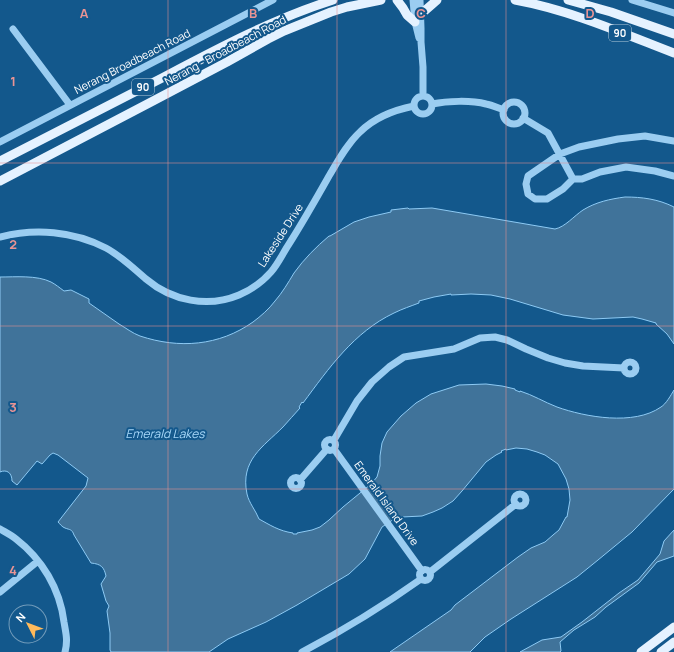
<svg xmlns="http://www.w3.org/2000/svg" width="674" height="652" font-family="Manrope,sans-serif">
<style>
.water{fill:#40739a;stroke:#8dcaf4}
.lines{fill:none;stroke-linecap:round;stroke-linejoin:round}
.minor{stroke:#9bcdf1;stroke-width:7}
.major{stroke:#e5f2ff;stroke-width:9}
.grid{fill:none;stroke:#ea9494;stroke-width:1;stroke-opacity:0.55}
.labels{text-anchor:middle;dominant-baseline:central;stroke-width:4;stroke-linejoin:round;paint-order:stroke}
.shield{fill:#13588c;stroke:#b8cddc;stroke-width:1}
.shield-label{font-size:10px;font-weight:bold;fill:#fff}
.street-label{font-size:11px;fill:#fff;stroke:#13588c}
.water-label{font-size:12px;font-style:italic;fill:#a7d7f8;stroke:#13588c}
.grid-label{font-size:13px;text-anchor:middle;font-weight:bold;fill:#ea9494;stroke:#13588c;stroke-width:4;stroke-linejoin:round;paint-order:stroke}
</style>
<rect width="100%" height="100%" fill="#13588c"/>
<path class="water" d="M625,197C642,197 658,199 674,207V344L667,334L656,324V323L642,319L633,317L593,319L563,315L510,299L491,295L471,294L451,295V294L434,297L419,301V303C411,306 402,309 394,313C354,332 329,368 303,403L302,402L299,407L300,408C294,414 289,421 283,427C263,447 240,460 247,494C249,503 256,511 259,519C270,525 279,531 293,533V534H297V533L312,530L320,527L329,520L343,507L371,484L377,477L380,466V456L382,443L387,432L401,416L416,403L431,394L459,385L486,384L502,386L515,389V390L520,392V391C533,395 544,402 557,407C585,417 634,426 661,407C666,404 671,395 674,390V489L632,532L598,560L577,577L511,619L485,637L470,652H390L451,610L455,605L518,557L531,548L545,542L553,535L559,530L566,517H567L570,500L569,489L566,479L558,464L545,455L537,452L527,449L516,448L506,450V449L501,451L502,452L496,455L486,462L462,491L453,501L442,508L433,512L422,516L402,517L394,519L382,527L365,559L349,574L297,605L266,622L228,639L209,652H111L110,650V633L107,611L109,606L106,601L101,584L106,576C104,567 101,564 91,563L74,535C72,529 70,530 65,528C62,527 60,524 58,522L86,486L88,478L58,455L53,453L50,455L42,464L37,461L17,485L12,481C12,473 7,469 0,472V277C15,277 37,275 51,282C55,284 60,288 64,291L71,290L89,299V303C99,310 109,317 119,324C126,328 132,333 140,336C179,349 219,346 253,322C261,316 269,309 275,301C282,293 288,283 294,273C304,259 316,247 329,236H330L354,222L369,217L391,212V210L408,208L409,209L432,208L555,229C565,227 574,216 583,210C596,202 610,199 625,197Z
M674,530V556L657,562L639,583L606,607L595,617L574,630L560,642L561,651L560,652H520L542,640L561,637L582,622L619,593L638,580L660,554L664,541Z"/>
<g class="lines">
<path class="minor" d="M413,0L415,22L419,38
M420,0L421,28V42L423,67V95
M632,0L674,13
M13,29L70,105
M414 105a9 9 0 1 1 18 0a9 9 0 1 1-18 0Z
M503 113a11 11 0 1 1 22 0a11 11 0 1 1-22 0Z
M432,104C447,101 471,100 486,104C492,105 498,108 504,110
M523,118L548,133L573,179
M674,141L645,136L618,139L579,147L560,154L528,176L526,184L528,194L535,199H547L563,189L573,179H582L600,172L626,167L655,171L674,176
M0,142L273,0
M0,237C35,228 73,231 106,248C121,256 133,268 146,279C172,301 208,308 239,295C251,290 263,281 271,272C278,264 283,253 289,244C303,222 316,199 329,176C338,161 347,144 360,132C375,117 394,110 414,106
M624 368a6 6 0 1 1 12 0a6 6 0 1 1-12 0Z
M324.5 445a5.5 5.5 0 1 1 11 0a5.5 5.5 0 1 1-11 0Z
M334,440L357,401L372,382L389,367L404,357L454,349L480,338L495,337L507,340L526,349L548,358L565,363L583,366L624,368
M334,449L422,571
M290.5 483a5.5 5.5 0 1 1 11 0a5.5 5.5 0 1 1-11 0Z
M300,480L327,449
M514 500a6 6 0 1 1 12 0a6 6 0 1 1-12 0Z
M0,529C5,532 11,535 16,539C42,559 60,589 64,622C66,634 68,640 65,652
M419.5 575a5.5 5.5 0 1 1 11 0a5.5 5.5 0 1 1-11 0Z
M430,572L516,504
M0,592L38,561
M302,652C344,630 383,606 421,579"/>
<path class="major" d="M397,0L403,8L407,15L415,22
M515,0C570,10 622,33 674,53
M568,0L611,12L674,34
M421,14L437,0
M0,161C54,133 108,106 162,78C217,49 273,19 333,0
M0,181L153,101L227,62L268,39L284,31L331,12L347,7L381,0
M641,652L674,627
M661,652L674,642"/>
</g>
<path class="grid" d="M168,0V652M337,0V652M506,0V652M0,163H674M0,326H674M0,489H674"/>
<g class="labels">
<g class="shield">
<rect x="609" y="25" width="22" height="16" rx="3"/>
<rect x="132" y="79" width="22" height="16" rx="3"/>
</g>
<g class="shield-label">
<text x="620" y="33">90</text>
<text x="143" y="87">90</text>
</g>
<g class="street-label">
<text transform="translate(225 50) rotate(-28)">Nerang - Broadbeach Road</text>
<text transform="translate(132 61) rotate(-27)">Nerang Broadbeach Road</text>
<text transform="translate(280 235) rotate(-57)">Lakeside Drive</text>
<text transform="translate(387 503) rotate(54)">Emerald Island Drive</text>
</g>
<g class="water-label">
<text x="165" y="433">Emerald Lakes</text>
</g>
</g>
<g class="grid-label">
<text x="84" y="18">A</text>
<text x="253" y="18">B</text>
<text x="421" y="18">C</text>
<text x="590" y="18">D</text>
<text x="13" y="86">1</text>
<text x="13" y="249">2</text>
<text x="13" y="412">3</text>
<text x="13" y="575">4</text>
</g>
<g transform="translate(28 624) rotate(312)"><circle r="19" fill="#13588c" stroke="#719bba"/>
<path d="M0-3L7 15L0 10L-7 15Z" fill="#ffba5b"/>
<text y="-6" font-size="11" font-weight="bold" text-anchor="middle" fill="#ffffff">N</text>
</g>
</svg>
